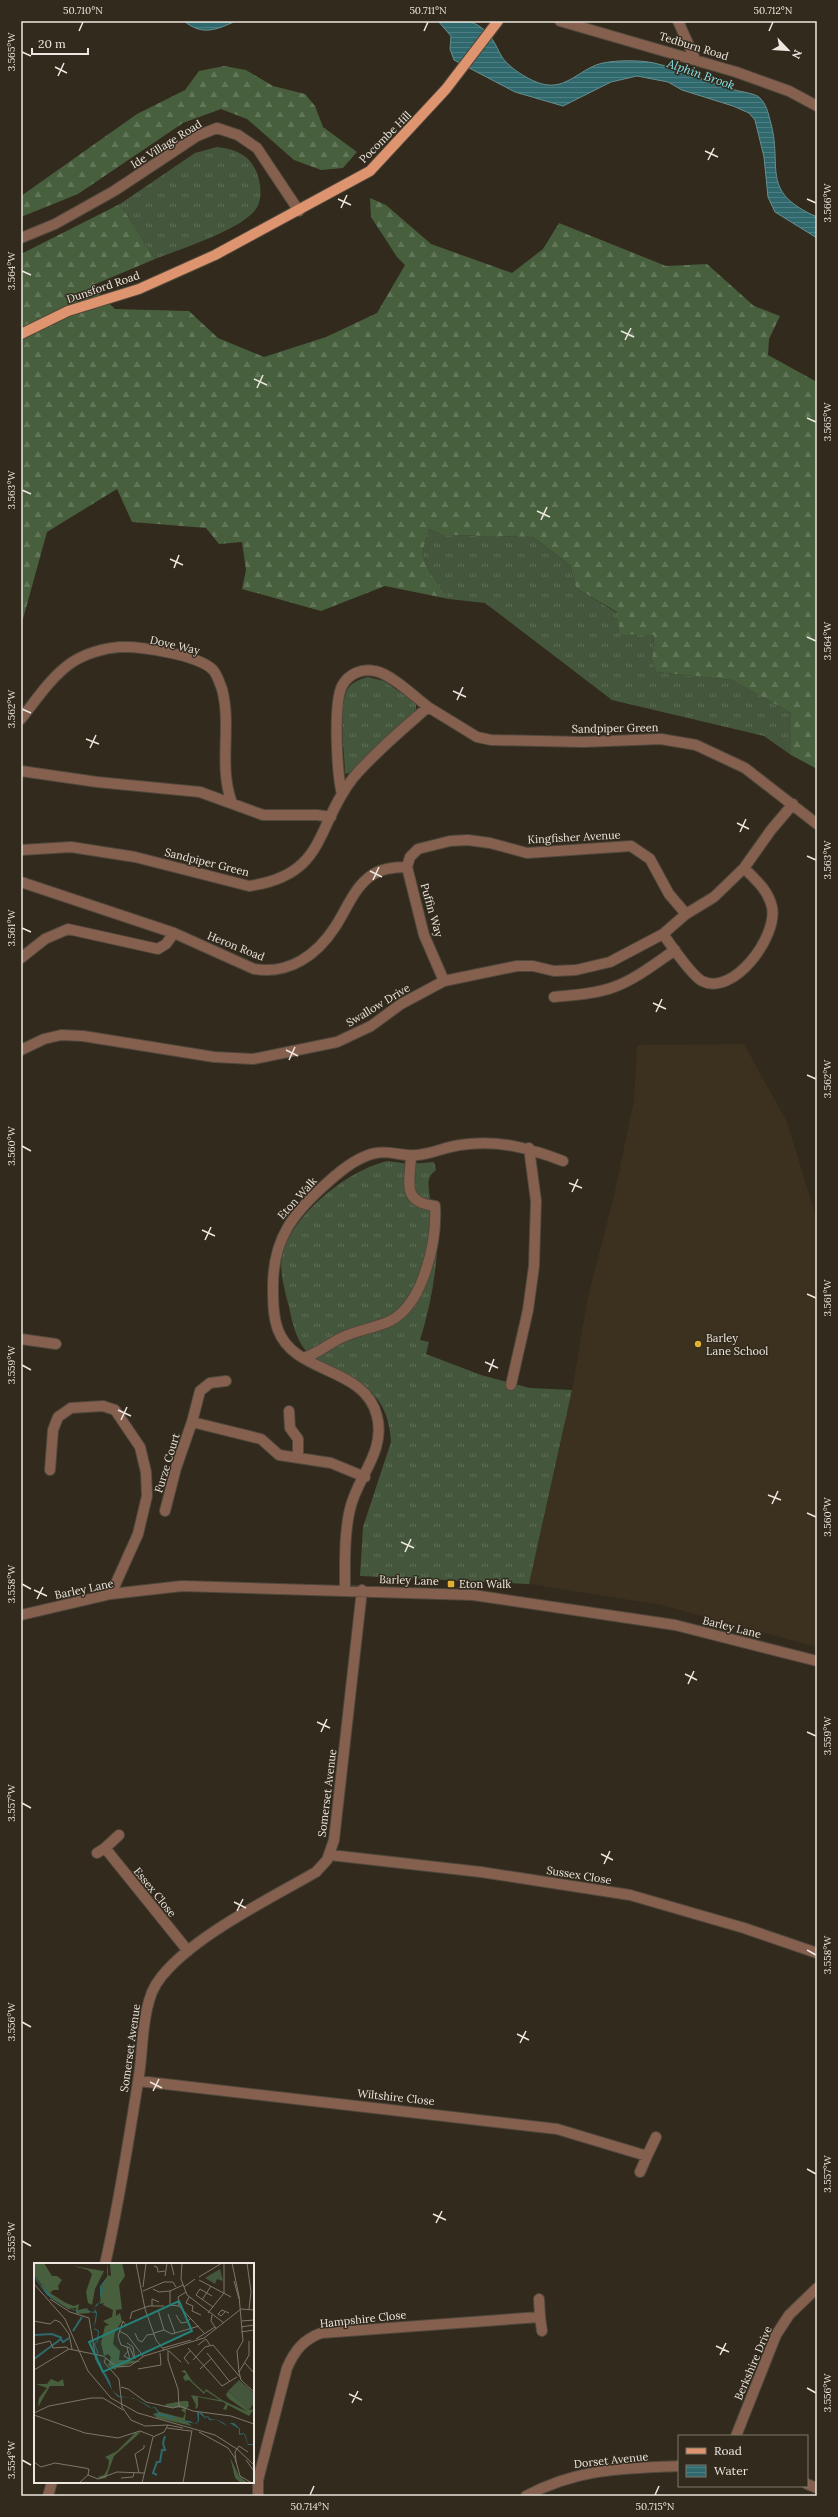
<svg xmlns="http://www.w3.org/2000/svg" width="838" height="2517" font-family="Lora,serif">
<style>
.built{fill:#3c311e}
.grass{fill:url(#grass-tufts)}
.forest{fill:url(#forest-firs)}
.water{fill:url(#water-rules);stroke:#688f8f}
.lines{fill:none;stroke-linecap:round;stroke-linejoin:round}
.minor-casing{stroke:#50483c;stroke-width:12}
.major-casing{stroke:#50483c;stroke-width:12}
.minor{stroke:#85604f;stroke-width:10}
.major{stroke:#dd946f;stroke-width:10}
.ticks{fill:none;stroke:#ede7df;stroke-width:1.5}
.poi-dot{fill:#e1af34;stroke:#322a1d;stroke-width:1.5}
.labels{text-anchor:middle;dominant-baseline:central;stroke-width:3;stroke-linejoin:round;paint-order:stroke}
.street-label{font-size:11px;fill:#ede7df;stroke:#322a1d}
.poi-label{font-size:11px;fill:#ede7df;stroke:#322a1d;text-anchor:start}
.water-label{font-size:12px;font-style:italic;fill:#84e3ea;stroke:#322a1d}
.inset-river{fill:none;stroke:#2f696d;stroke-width:2}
.inset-road{fill:none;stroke:#7d766b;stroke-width:1}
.view{fill:#258179;fill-opacity:0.15;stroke:#258179;stroke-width:2}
.inset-edge{fill:none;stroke:#ede7df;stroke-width:2}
.neatline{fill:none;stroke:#ede7df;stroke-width:1.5}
.ticks-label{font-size:10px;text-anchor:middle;fill:#ede7df}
</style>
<defs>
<pattern id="grass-tufts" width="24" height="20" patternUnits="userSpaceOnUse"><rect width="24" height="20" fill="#44573c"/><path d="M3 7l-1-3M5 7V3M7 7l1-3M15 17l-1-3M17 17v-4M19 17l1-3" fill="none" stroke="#5f6f58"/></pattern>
<pattern id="forest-firs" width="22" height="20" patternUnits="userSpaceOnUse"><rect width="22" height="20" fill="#475f3d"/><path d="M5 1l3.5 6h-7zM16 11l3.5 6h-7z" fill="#627659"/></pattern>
<pattern id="water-rules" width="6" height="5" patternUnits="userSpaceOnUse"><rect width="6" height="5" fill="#2f696d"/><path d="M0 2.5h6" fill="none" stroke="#4d7e81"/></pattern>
</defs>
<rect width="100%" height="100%" fill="#322a1d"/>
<path class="built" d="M744,1044L787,1122L817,1220V1647L661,1605L529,1584L572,1390L588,1297L614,1196L634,1100L637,1045Z"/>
<path class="grass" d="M217,147C234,149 249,154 256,171C261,182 263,199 256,209C241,230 180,249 155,259L120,204L195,153Z
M429,529L442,535L533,537L570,565L576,588L654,635L652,659L656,672L732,680L791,713V755L764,736L612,700L485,603L449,599L430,573L422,554Z
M368,677L384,681L416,703V711L352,772L345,774C345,755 337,702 349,687C354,681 361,679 368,677Z
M388,1161L409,1164L434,1162L436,1170C425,1178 429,1187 430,1199L439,1206C439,1252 434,1296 420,1340L429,1342L426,1354L481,1375L530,1388L572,1390L529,1584L360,1576L363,1527L391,1442C389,1400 368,1384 332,1367C324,1363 312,1358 306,1351C296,1339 292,1322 289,1307C285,1291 279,1272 282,1256C291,1215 349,1169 388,1161Z"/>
<path class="forest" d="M224,66L246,70L273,86L305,94L315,106L323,127L357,152L343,168L321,170L294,160L247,119L221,109L183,123L78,194L21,217V196L137,114L185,90L199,71Z
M370,198L386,205L431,244L512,273L543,249L559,223L666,266L707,264L754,306L780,316L769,339L768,355L817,382V769L791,755V713L732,680L656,672L652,659L654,635L620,634L617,612L576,588L570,565L533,537L442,535L429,529L422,554L430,573L449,599L385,586L321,611L242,589L246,570L242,542L219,544L206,528L132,522L117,489L47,532L21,626V254L120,204L155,259L91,286L115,309L189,311L218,338L264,357L326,337L377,313L405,265L397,257L371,217Z"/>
<path class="water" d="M184,21H236C216,30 202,36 184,21Z
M438,21C451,21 468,18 479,26C492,34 495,45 502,57C510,69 534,84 548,85C569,87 583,67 603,63C618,60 640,60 654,63C681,69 708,83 735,90C741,92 755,93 760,98C766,104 768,112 770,120C784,168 758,191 817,217V238L775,212L768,197L764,157L755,120L749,113L733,106L682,90L668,82L637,76L611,82L563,106L515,92L454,60L450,49L451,36Z"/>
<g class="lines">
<defs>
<path id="minor" d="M560,21L736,72L789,91L817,106
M678,21L695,59
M21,238L55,224L114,191L197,136L217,128L238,135L257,148L299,211
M21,719C36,700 51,677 71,663C84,654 104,648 120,647C140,646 199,655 213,670C217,674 220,684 222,689C232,727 218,766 232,803
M21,771L97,782L200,792L263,815H317L331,817
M342,794C337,774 333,704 342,686C348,674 362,668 375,671C391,674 415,697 428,707
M21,850L71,847L135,857L249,886C327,875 315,826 353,778C375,752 403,729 428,707L477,737L491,740L583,742L661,739L696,745L745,768L817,824
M407,867L410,857L418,849L450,841L468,840L490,843L527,853L631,846L650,859L669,894L686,914
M407,867L424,935L444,981
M21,882L174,933L254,969C289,975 317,955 335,927C347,909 354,887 372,875C382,868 396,867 407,867
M663,934C670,944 692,976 702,981C733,997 778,937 772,907C768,890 756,880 744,868
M21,958L45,939L68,929L158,949L166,944L174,933
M554,997C573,995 596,994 614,987C636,979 656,963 675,950
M21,1050L44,1039L61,1035L83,1036L214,1057L253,1059L337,1042L371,1026L401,1004L444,981L517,966H533L554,971L576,970L610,962L663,934L686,914L714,897L744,868L771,830L793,804
M21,1339L56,1344
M303,1358C318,1354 329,1343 343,1337C358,1330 375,1328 390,1321C424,1304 437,1240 435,1206C401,1202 410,1183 411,1156
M511,1385L528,1310L534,1266L536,1201L529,1148
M289,1411L290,1428L298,1439V1458
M192,1422L261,1439L279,1455L331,1463L365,1477
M50,1470L53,1430L58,1417L71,1408L103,1406L115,1410L140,1447L146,1472L147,1496L138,1534L111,1594
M165,1511L176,1468L192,1422L200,1391L210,1383L226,1381
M345,1590C345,1565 344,1534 350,1509C357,1477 386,1452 377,1416C365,1366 295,1375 278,1330C273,1316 273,1301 273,1286C273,1239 293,1213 327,1183C340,1171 358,1156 376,1153C390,1150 403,1157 417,1155C431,1154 445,1147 460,1145C497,1139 529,1148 563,1161
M21,1615L111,1594L182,1586L473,1595L675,1625L817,1661
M105,1848L119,1835
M97,1853L105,1848L188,1951
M330,1855L481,1872L630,1895L744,1928L817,1953
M139,2081L557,2129L647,2156L656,2137
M640,2172L647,2156
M105,2264C119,2204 128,2143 138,2082C143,2055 141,2028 149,2001C152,1989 160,1977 169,1968C204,1931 271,1898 316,1872L327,1860L334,1840L362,1590
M540,2317L542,2331
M736,2436L776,2335L789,2315L817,2288
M807,2484L817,2488
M48,2496L52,2482
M258,2496V2480L287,2368C295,2350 303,2340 321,2333L540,2317L539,2299
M526,2496C578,2468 622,2469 679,2466"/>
<path id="major" d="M21,334L68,311L139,289L215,255L370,171L446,89L498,21"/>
</defs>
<use href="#minor" class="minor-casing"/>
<use href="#major" class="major-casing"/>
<use href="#minor" class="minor"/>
<use href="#major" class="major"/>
</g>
<path class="ticks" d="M79,31L83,22M424,31L428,22M769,31L773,22M22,52L31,56M55,67L67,73M58,76L64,63M705,151L718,157M708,160L714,148M338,199L351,205M807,199L816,203M341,208L347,195M22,271L31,275M621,331L634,337M625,340L631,328M254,379L267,385M257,388L263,375M807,418L816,422M22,490L31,494M537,511L550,517M541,520L547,507M170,559L183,565M174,568L179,555M807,637L816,641M453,691L466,697M457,700L463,687M22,709L31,713M86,739L99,744M90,748L96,735M737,823L749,829M740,832L746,819M807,856L816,860M370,871L382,877M373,880L379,867M22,928L31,932M653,1003L666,1009M656,1012L662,999M286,1050L298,1056M289,1060L295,1047M807,1075L816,1079M22,1146L31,1151M569,1183L582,1188M572,1192L578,1179M202,1230L215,1236M205,1240L211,1227M807,1294L816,1298M485,1362L498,1368M22,1365L31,1370M489,1372L494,1359M118,1410L131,1416M121,1420L127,1407M768,1495L781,1500M772,1504L778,1491M807,1513L816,1517M401,1542L414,1548M405,1552L411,1539M22,1584L31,1589M34,1590L47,1596M37,1599L43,1587M685,1674L697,1680M688,1684L694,1671M317,1722L330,1728M321,1732L327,1719M807,1732L816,1736M22,1803L31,1808M601,1854L613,1860M604,1864L610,1851M234,1902L246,1908M237,1911L243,1899M807,1950L816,1955M22,2022L31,2027M517,2034L529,2040M520,2043L526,2031M150,2082L162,2088M153,2091L159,2079M807,2169L816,2174M433,2214L446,2220M436,2223L442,2211M22,2241L31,2246M716,2346L729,2352M720,2355L726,2343M807,2388L816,2393M349,2394L362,2400M352,2403L358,2391M22,2460L31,2465M310,2495L314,2486M655,2495L659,2486"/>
<g class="poi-dot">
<circle cx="698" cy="1344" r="4"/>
<rect x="447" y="1580" width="8" height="8" rx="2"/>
</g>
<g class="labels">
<g class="street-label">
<text transform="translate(694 46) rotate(17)">Tedburn Road</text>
<text transform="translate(385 137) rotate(-45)">Pocombe Hill</text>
<text transform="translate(166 144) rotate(-32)">Ide Village Road</text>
<text transform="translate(103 287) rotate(-19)">Dunsford Road</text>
<text transform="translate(175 645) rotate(13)">Dove Way</text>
<text transform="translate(615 728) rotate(-1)">Sandpiper Green</text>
<text transform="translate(574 837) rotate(-3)">Kingfisher Avenue</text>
<text transform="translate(207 862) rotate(14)">Sandpiper Green</text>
<text transform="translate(432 910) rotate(74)">Puffin Way</text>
<text transform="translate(236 946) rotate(22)">Heron Road</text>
<text transform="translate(378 1005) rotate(-31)">Swallow Drive</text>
<text transform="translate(297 1198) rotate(-48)">Eton Walk</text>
<text transform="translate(167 1463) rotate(-73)">Furze Court</text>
<text transform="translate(409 1580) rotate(2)">Barley Lane</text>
<text transform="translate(84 1589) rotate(-12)">Barley Lane</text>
<text transform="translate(732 1627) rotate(14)">Barley Lane</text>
<text transform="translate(327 1793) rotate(-83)">Somerset Avenue</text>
<text transform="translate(579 1875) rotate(9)">Sussex Close</text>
<text transform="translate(155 1892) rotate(51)">Essex Close</text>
<text transform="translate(130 2048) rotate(-82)">Somerset Avenue</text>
<text transform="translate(396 2097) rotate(6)">Wiltshire Close</text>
<text transform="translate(363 2319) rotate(-6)">Hampshire Close</text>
<text transform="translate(753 2363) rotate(-67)">Berkshire Drive</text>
<text transform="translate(611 2460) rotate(-6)">Dorset Avenue</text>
</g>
<g class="poi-label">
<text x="706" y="1338">Barley<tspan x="706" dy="13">Lane School</tspan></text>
<text x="459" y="1584">Eton Walk</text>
</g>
<g class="water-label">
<text transform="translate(701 74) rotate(19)">Alphin Brook</text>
</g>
</g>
<g transform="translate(34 2263)">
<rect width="220" height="220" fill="#322a1d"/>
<path d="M0,0H10L18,13H23L28,17L24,23L25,27H19L16,30L32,40L40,43L45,41L44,47L53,45L56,50L42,51V45L34,46L16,34L0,11ZM73,0H88L91,13L85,22L88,46L82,47V53L86,50L88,58L81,69L79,81L86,88L85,97L108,98L83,104L81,107L74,102L77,94L74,91L70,93L67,80L71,63L75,62L69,58L78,54L79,47L69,42L70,40L66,41L68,21L74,12L77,13L76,1ZM39,3L70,8L61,26L58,42L54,40L52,29L58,11L54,7ZM151,107L158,118L170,129L172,126L188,137L214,149L195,136L192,132L194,128L215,147L220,146L215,153L194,142L192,147L189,146L192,141L189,139L164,134V144L161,146L162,142L157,132L186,137L172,128L170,131L155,117L151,118L149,114L152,111L147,108ZM17,116L24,119L29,116L30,123H16L4,144L5,135L13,125L2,121H13ZM149,138H154L155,143L152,146L151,157L158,163L123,155L119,151L126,149L149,155L151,150L147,147L150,145L131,144L132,141ZM107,169L80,193L72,215L66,216L64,214L70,212L74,205L75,197L71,194L83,188L101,170ZM196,194L205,213L214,220H207L201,215Z" fill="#475f3d"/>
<path d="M186,6L189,18L183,16L181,21L171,15Z" fill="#44573c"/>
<path d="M205,117L220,130V140L215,147L194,128Z" fill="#44573c"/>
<path d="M73,0L74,9L73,15L70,21L67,23L69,25L65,40L63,43L60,44L63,50L62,58L60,65L64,67L65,68L64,78L61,81L64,89L62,97L67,101L66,105L72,111L76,119L78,127L85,133L102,136L115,143L118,146L119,144H121L127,151L139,153L144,157L156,158L161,161L164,158L163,149L168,150L171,154L174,153L176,156L184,157L190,160L193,163L196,160H200L206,166V171L208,170L211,171L214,181H219L220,182H214L210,171L205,172V166L196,160L193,163L183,157H175L174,154L171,155L165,150V158L162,161L144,157L139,154L136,157V154L121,152L125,151L120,144L118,146L100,135L84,134L78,127L61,96L63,89L60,81L63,78L64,68L61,67L60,65L62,50L55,49L51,46L45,49L42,48L34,45L20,37L13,32L5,21L2,17L0,10L5,20L20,36L34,45L45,48L51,46L58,49L61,48L60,44L66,38V23L73,15Z" fill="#2f696d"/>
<path class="inset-river" d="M39,68L48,54M0,72L18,71L28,75M0,96L27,76L29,79L35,75M123,212L119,210L123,199H126L128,187H131L129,180L131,173"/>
<path class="inset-road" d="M102,0L111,46L122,77L130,87M137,0L140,12M148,0L147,16L153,32L190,60M198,0L205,33L209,78L203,88L205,109L207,117L220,129M213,0L217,29L215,46M120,3L123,4L124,9L131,8M131,13L133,0M165,14L188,0M165,17L197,34M200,18L205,36M0,21L31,56L54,108L77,135L104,150L181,172L203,186L220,202M109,24L112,0M150,24L161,16M119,26L125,29L136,28M109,28L130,19H139L142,24M152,29L144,34L145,43L171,71M178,33L166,26L162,32L179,44M155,34L152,40L159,43L158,48L167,52M16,36L36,49L55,55L61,91M168,37L177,23M118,43V36L125,39M145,43L136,42V28L149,22M124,47L130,67M191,49L187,53L184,51L188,47L195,50M174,50L190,30V0M134,51L141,70M142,52L147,60L153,59L157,55M178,52L177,58L181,64M96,56L98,49L115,43H130M0,58L16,61L21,57L26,59L35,71L38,86M208,58L220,57M92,62L89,58L84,73L87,82L96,85L100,95M207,64L220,62M85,68L93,72L109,93M207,69L220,67M101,70L104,77L108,79L113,72L120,71M120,70L130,67L138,71L165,63M162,76L181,64L182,66M93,80L99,84L101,96M0,82L16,78L19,85L33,84L34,86M164,82L172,76L176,82M93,84L96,97M129,85L157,77M154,85L188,123L203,114M134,87V97L144,126L145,143M94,88L90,93L97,97M135,88L147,99M173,90L196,119M72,95L70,99L85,116L88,144L97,157L111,163L134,162L149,165M159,97L171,84L179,82L206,114M211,100L220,110M155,101L150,95L156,88M104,106L127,102L126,90M166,106L178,95M0,107L35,86L69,93L83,104L96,103L110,93L170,75L207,46L220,47M205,109L215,92V78M87,124L94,126L112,139L139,145L145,143M145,143L159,148L197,153L220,161M0,150L15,143L57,135H69L89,147M0,152L51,170L84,175L106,168L119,173M133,165L157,168M165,169L194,185L201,195L206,213L218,220M212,197L220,208M0,199L7,204L21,200L51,205L55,206L54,212M202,199L201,189L205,183L214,189M105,210L101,191L110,185V182M54,212L64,216L83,209L110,210M87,215L99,214L100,210M45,220L54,212M108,220L119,174L130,169L134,162M149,220L158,167"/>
<path class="view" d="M145,38L158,68L69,109L55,79Z"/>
<rect width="220" height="220" class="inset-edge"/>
</g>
<rect width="838" height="2517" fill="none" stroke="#322a1d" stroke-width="44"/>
<rect x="678" y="2435" width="130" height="52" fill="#322a1d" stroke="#7d766b"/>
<rect x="686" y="2448" width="20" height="6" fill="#dd946f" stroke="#7d766b"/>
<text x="714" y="2455" font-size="12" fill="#ede7df">Road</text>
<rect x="686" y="2465" width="20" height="12" fill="url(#water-rules)" stroke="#7d766b"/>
<text x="714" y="2475" font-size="12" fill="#ede7df">Water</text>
<g transform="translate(788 50) rotate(115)" stroke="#322a1d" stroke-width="3" paint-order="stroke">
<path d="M0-3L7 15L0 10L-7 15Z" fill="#ede7df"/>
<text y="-6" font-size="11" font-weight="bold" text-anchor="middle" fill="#ede7df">N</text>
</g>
<path d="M32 48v6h56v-6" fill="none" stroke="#ede7df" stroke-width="2"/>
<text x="38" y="48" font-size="12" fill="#ede7df" stroke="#322a1d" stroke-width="3" paint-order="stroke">20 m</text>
<rect x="22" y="22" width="794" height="2473" class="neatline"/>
<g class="ticks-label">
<text x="83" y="14">50.710°N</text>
<text x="428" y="14">50.711°N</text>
<text x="773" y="14">50.712°N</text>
<text transform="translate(11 52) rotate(-90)" y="4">3.565°W</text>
<text transform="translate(827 203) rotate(-90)" y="4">3.566°W</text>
<text transform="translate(11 271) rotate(-90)" y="4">3.564°W</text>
<text transform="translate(827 422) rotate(-90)" y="4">3.565°W</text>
<text transform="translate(11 490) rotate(-90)" y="4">3.563°W</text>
<text transform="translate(827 641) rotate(-90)" y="4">3.564°W</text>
<text transform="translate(11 709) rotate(-90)" y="4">3.562°W</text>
<text transform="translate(827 860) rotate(-90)" y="4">3.563°W</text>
<text transform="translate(11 928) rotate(-90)" y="4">3.561°W</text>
<text transform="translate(827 1079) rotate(-90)" y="4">3.562°W</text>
<text transform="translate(11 1146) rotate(-90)" y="4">3.560°W</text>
<text transform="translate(827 1298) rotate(-90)" y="4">3.561°W</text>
<text transform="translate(11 1365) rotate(-90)" y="4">3.559°W</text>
<text transform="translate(827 1517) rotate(-90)" y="4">3.560°W</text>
<text transform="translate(11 1584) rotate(-90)" y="4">3.558°W</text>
<text transform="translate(827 1736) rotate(-90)" y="4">3.559°W</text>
<text transform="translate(11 1803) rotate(-90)" y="4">3.557°W</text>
<text transform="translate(827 1955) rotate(-90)" y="4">3.558°W</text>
<text transform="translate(11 2022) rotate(-90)" y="4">3.556°W</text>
<text transform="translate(827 2174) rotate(-90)" y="4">3.557°W</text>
<text transform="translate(11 2241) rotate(-90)" y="4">3.555°W</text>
<text transform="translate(827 2393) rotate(-90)" y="4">3.556°W</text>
<text transform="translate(11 2460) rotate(-90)" y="4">3.554°W</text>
<text x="310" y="2510">50.714°N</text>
<text x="655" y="2510">50.715°N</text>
</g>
</svg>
